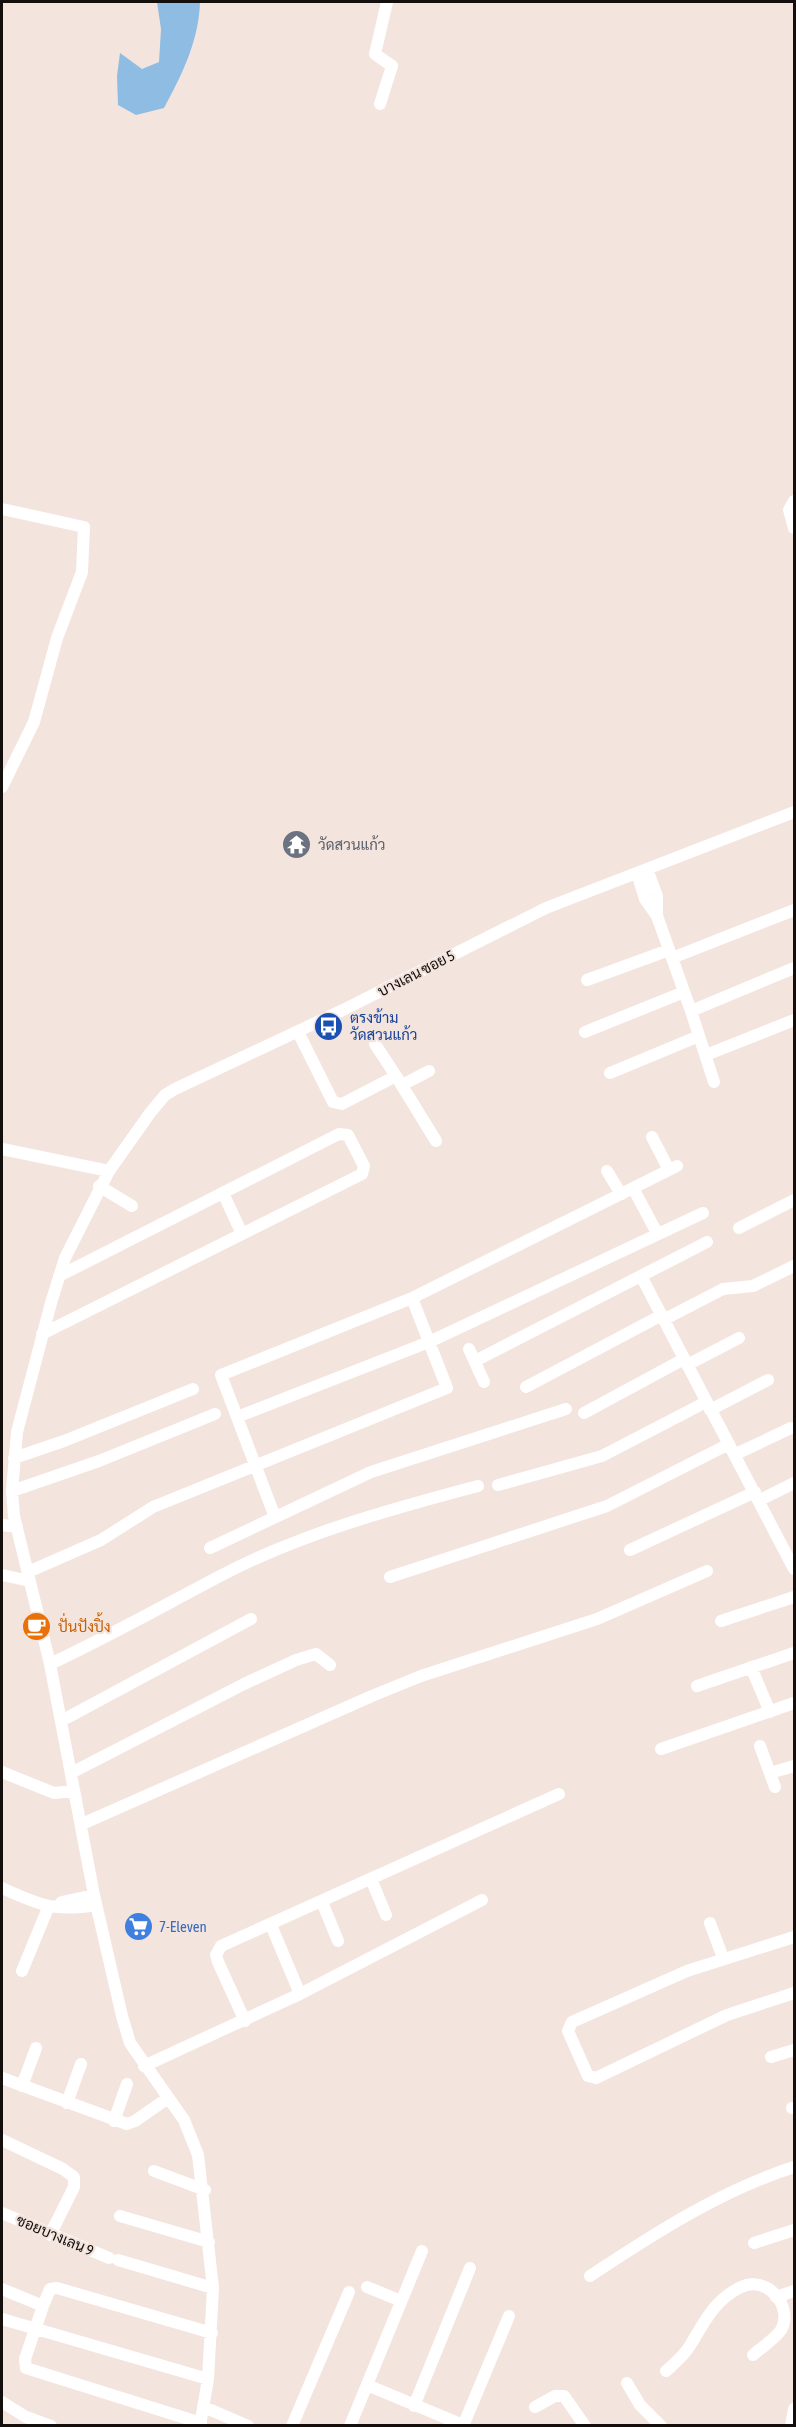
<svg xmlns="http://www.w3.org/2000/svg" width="796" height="2427" font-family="'Asap Condensed',Sarabun,sans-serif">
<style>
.water{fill:#8ebce3}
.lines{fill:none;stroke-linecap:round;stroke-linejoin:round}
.minor{stroke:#fff;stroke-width:12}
.labels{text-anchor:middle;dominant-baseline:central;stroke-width:4.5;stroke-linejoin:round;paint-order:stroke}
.worship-label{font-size:15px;fill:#5b616d;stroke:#f4e4de;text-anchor:start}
.street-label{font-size:15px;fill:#140f0d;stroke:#f4e4de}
.transit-label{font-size:15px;fill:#164399;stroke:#f4e4de;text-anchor:start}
.food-label{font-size:15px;fill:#c56008;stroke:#f4e4de;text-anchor:start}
.shop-label{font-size:15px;fill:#366cbe;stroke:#f4e4de;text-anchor:start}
</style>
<rect width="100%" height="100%" fill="#f4e4de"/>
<path class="water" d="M157,2H200C199,40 182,75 164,108L136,115L118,105L117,76L120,53L142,69L159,62L161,29Z"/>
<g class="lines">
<path class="minor" d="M380,104L392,66L375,54L387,2
M794,501L789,510L794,528
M2,509L84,527L82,572L57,638L34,722L2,787
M647,869L657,896V916
M637,873L645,899L657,916L691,1011L794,968
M672,958L794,910
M587,980L669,950
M691,1011L714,1082
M298,1032L333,1102L342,1104L396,1076L436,1141
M585,1032L684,992
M375,1044L396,1076
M706,1055L794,1020
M610,1073L699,1036
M402,1085L429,1071
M652,1137L669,1170
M2,1149L109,1171
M607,1171L621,1194
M99,1186L132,1206
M633,1188L657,1233
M223,1193L242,1234
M739,1228L794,1200
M641,1276L794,1569
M665,1319L723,1289L753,1286L794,1266
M42,1334L362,1174L364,1166L348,1135L339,1134L59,1276
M469,1349L484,1382
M475,1361L707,1242
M687,1365L739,1338
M526,1387L662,1315
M710,1410L768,1380
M584,1413L684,1359
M237,1417L429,1342L703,1213
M736,1454L791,1428
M14,1458L64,1441L193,1389
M498,1485L602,1456L706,1402
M12,1491L99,1461L215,1414
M760,1500L794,1483
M275,1517L221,1375L412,1298L677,1166
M2,1525L17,1527
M210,1548L371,1472L566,1409
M630,1550L755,1492
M28,1572L101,1540L153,1507L447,1388L412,1298
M2,1575L30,1581
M390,1577L607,1506L729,1444
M721,1621L794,1597
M50,1664C108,1637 163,1606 220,1576C300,1534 391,1509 478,1486
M751,1667L770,1712
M697,1686L794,1653
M61,1721L251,1619
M760,1746L775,1787
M661,1749L794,1703
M2,1772L54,1793L74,1791
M71,1773L244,1684L296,1660L316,1654L330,1665
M770,1773L794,1766
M82,1824L372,1696L421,1676L597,1619L707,1571
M371,1879L386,1915
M2,1888C40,1905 53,1912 96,1905
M322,1902L338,1941
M58,1906L62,1902L94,1895
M710,1923L723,1958
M271,1925L300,1994
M794,1937L687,1971L572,2022L568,2031L588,2076L596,2078L727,2015L794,1993
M22,1971L48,1908
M245,2021L218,1962L216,1955L221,1946L559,1794
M771,2057L794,2050
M144,2066L300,1994L482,1900
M2,2078L127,2124L135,2121L168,2098
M22,2086L36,2048
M67,2103L81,2064
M792,2108H794
M114,2121L127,2084
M2,2140L63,2169L74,2177V2187L50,2235
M154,2171L205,2190
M2,2213L109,2258
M120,2216L209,2242
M754,2243L794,2230
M118,2260L213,2288
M590,2276C655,2233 720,2191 794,2167
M367,2287L401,2301
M2,2289L43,2306L50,2289L57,2288L212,2333
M776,2297L794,2291
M43,2306L25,2359L26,2368L201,2423
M2,2319L208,2379
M666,2371C675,2363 685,2355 691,2344C705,2321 714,2301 739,2288C768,2273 794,2308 781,2330C775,2339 762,2347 753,2355
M627,2383L640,2405L661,2426
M367,2385L463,2425
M2,2402L26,2417L51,2426
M414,2406L470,2268
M204,2407L248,2426
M535,2407L555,2396H564L585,2426
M200,2426L208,2379L213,2288L198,2155L184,2120L130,2043L122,2016L94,1895L50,1664L14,1516L12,1491L17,1432L51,1303L65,1258L109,1171L150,1113L165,1095L175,1089L343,1010L546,908L794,812
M292,2426L349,2292
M350,2426L422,2251
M463,2426L509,2316
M791,2426L794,2409"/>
</g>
<defs>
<symbol id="temple-disc" viewBox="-11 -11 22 22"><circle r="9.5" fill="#6b7280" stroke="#f4e4de"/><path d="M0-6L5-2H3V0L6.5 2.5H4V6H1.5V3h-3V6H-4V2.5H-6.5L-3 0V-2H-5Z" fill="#fff"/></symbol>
<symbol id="bus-disc" viewBox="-11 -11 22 22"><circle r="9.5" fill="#1a4fb4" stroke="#f4e4de"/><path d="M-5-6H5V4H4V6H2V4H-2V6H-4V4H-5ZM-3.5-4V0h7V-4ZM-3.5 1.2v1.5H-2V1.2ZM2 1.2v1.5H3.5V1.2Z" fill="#fff"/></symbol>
<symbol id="cafe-disc" viewBox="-11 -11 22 22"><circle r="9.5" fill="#e8710a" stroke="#f4e4de"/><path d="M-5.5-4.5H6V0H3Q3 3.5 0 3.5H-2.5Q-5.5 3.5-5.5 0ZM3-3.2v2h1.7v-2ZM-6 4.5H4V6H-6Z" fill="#fff"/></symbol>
<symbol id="supermarket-disc" viewBox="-11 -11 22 22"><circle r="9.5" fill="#3f7fe0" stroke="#f4e4de"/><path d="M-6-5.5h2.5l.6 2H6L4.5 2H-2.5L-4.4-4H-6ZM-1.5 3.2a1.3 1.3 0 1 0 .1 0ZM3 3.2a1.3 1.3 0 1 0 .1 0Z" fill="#fff"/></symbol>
</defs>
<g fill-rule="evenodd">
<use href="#temple-disc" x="280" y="828" width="33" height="33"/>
<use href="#bus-disc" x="312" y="1010" width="33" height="33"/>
<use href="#cafe-disc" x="20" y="1610" width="33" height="33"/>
<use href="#supermarket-disc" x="122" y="1910" width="33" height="33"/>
</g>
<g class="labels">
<g class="worship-label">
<text x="318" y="844">วัดสวนแก้ว</text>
</g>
<g class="street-label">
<text transform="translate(416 973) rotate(-27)">บางเลน ซอย 5</text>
<text transform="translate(55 2235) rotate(23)">ซอยบางเลน 9</text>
</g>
<g class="transit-label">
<text x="350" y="1017">ตรงข้าม<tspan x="350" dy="17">วัดสวนแก้ว</tspan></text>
</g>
<g class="food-label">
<text x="58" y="1626">ปั่นปังปิ้ง</text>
</g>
<g class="shop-label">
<text x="159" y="1926">7-Eleven</text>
</g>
</g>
<rect width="796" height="2427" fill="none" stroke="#140f0d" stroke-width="6"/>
</svg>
